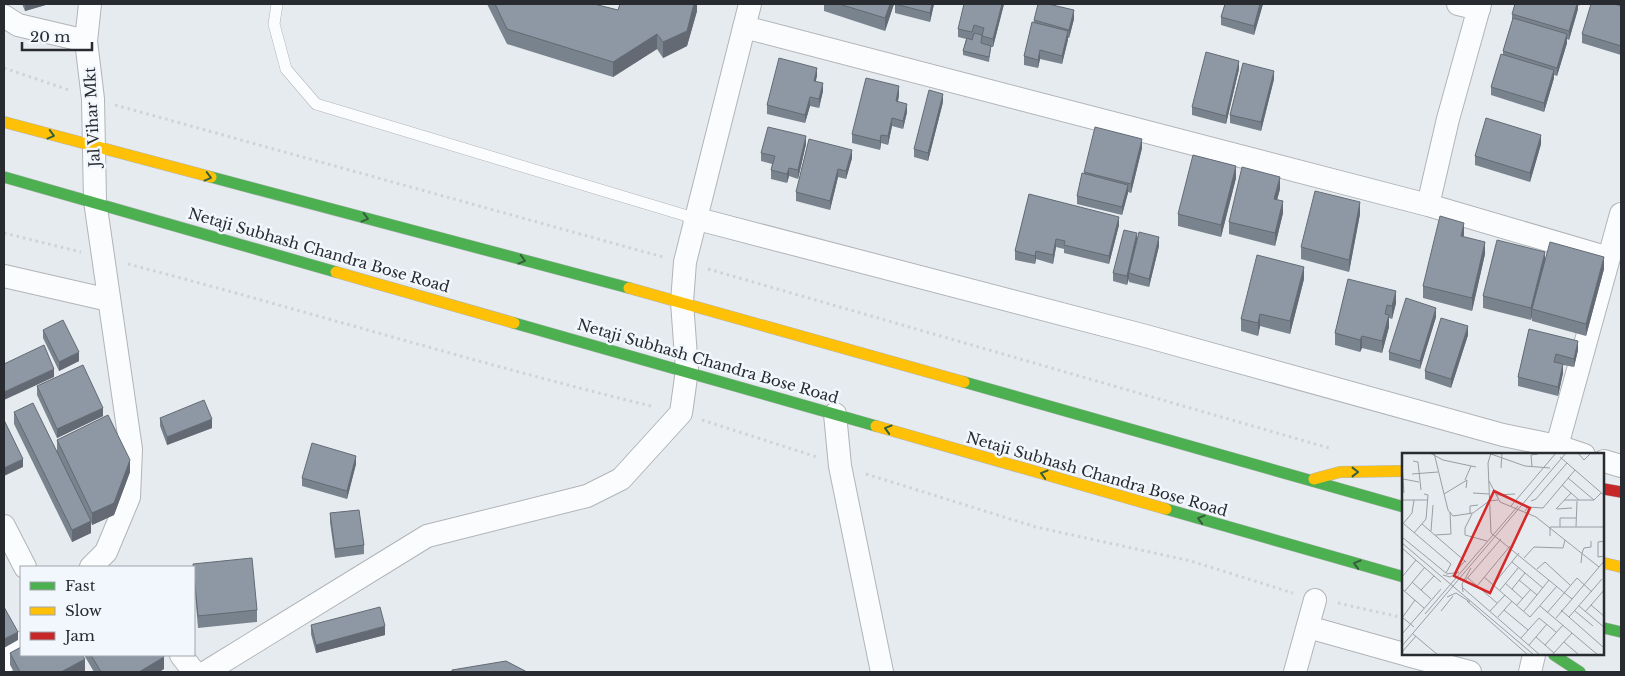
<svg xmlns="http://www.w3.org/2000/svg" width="1625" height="676" font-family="'Libre Baskerville',serif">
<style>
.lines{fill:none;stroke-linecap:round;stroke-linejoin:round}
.lane-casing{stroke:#b1b4b8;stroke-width:12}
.street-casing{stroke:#b1b4b8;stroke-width:24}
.fast-casing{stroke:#b1b4b8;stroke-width:12}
.slow-casing{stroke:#b1b4b8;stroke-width:12}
.jam-casing{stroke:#b1b4b8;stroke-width:12}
.path{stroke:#d1d2d3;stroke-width:3;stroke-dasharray:2.5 4;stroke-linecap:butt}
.lane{stroke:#fbfcfd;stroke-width:11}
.street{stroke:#fbfcfd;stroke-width:22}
.fast{stroke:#4caf50;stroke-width:11}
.slow{stroke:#ffc107;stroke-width:11}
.jam{stroke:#c62828;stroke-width:11}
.wall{fill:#79838d}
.shaded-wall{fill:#636a73}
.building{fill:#8d98a4;stroke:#636a73}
.oneway{stroke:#36603c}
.labels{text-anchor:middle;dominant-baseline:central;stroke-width:5;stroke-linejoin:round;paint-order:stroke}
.street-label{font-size:15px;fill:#282b2f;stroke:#f2f7fd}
.inset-road{fill:none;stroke:#9a9ea3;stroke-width:1}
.view{fill:#d62828;fill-opacity:0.15;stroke:#d62828;stroke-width:2.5}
.inset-edge{fill:none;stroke:#282b2f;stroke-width:2.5}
</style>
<rect width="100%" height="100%" fill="#e6ebf0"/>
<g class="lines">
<defs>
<path id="lane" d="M277,4L274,24L286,69L316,104L694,218"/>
<path id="street" d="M90,4L86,41L93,99L95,201L131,449L129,497L106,552L91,567
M1458,4L1479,9
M4,16L18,25L86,41
M744,27L1428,205L1609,258
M1428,205L1448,119L1480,4
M694,218L1142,335L1503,435L1557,446L1584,455
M4,276L109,300
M835,414L840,466L882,672
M1557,446L1621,214
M1604,461L1621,466
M4,526L25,567
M1308,627L1404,654
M181,655L194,672
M1407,655L1470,672
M4,663L21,643
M206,672L427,536L587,496L621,479L681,413L687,370L682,302L685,262L750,4
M1295,672L1315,600
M1530,672L1534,655"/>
<path id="fast" d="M4,177L336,272
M211,177L629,288
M514,323L876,426
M964,382L1404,507
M1166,509L1404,577
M1604,628L1621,632
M1554,655L1580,672"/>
<path id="slow" d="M4,122L211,177
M336,272L514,323
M629,288L964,382
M876,426L1166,509
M1314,479L1340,472L1404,471
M1604,563L1621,567"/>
<path id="jam" d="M1604,489L1621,492"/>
</defs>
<use href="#lane" class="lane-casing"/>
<use href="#street" class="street-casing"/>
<use href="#fast" class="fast-casing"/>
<use href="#slow" class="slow-casing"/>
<use href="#jam" class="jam-casing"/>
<path class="path" d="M4,68L69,90
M115,105L663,257
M4,233L81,252
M128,264C304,310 478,364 655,407
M708,269L1329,448
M702,420L817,457
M866,474L1036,527L1191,561L1293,593
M1338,603L1404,618"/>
<use href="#lane" class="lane"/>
<use href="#street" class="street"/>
<use href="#fast" class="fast"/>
<use href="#slow" class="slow"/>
<use href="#jam" class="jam"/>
</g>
<path class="wall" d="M22,4H49L25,11Z
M487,4H594L618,10L697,4V11L687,46L663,58L657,49L613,77L507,44Z
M824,4H894L885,31L824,11Z
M895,4H934L930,22L895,13Z
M1004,4L993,47H991L989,62L963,55V51L966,39L958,37V29Z
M1225,4H1263L1254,35L1221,25V17Z
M1515,4H1580L1579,6L1578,5V9L1569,40L1567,39V43L1557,76L1554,75V78L1544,112L1491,95V87L1503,54V51L1512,21V14Z
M1621,6V55L1582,43V34Z
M1074,19L1069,38H1068L1062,64L1040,59L1038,68L1024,65V56L1034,20Z
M1239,69L1226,124L1192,115V107Z
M817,76L815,81L823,91L819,108L810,106L805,123L767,114V105Z
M1274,79L1261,131L1230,123V115Z
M899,95L898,102L907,112L903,129L892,126L888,145L881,143L880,150L852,143V134Z
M943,102L928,161L914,157V149Z
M806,144L798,179L789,176L787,183L771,179V170L772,164L761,161V153Z
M1541,144L1530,182L1475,165V156Z
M1142,148L1131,193L1128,192L1122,215L1077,204V196L1084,172Z
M852,158L846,179L838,177L830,210L796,201V192Z
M1236,178L1221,237L1178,226V214Z
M1280,189L1277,200L1283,213L1275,246L1229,234V222Z
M1029,194L1119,225L1109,264L1064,253V249L1056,247L1053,264L1036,259L1035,264L1015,260V251Z
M1360,214L1349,272L1301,259V247Z
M1464,235L1463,236L1485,254L1472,311L1423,298V286Z
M1137,238L1159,246L1149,287L1129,282V278L1127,285L1113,281V273Z
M1545,262L1604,269L1586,336L1532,321V316L1531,320L1483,308V296Z
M1304,279L1290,334L1260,326L1258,336L1241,331V319Z
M1348,279L1396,303L1392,319L1389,318V327L1382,353L1362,348L1360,352L1335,345V333Z
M1436,317L1420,369L1389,360V352Z
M1529,329L1578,350L1574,367L1563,365V373L1558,396L1518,386V377Z
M43,330L79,361L59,371L43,338Z
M1468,335L1451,388L1425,379V371Z
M37,386L103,416L57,438L37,395Z
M14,412L57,451V440L130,472L114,515L92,525L91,522V533L72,542L14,424Z
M160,418L212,428L167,445L160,426Z
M356,464L347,499L302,486V478Z
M330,513L364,545V554L335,558L330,522Z
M194,567L257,610V622L198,628L194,581Z
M311,625L385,635L316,653L311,634Z
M10,653L85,671L83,672H14L10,665Z
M84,655H163L164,669L159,672H94Z"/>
<path class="shaded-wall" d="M25,4H49L25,11Z
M694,4H697V11L687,46L663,58V42Z
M890,4H894L885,31V18Z
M932,4H934L930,22V13Z
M1002,4H1004L993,47V39Z
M1260,4H1263L1254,35V26Z
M1577,4H1578V9L1569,40V31Z
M1074,10V19L1069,38V30Z
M1068,31V40L1062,64V56Z
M657,34V49L613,77V62Z
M1567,34V43L1557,76V68Z
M1040,50V59L1038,68V60Z
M1239,61V69L1226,124V116Z
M817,68V76L814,89V81Z
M1554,70V78L1544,112V103Z
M1274,71V79L1261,131V122Z
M823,83V91L819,108V99Z
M899,86V95L896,110V101Z
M943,94V102L928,161V153Z
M810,97V106L805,123V115Z
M907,104V112L903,129V121Z
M892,118V126L888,145V136Z
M881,135V143L880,150V141Z
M1541,135V144L1530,182V173Z
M806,136V144L798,179V170Z
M1142,139V148L1131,193V184Z
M852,150V158L846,179V171Z
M1236,166V178L1221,237V225Z
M789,168V176L787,183V174Z
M838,169V177L830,210V201Z
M1280,177V189L1274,211V199Z
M1128,185V193L1122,215V207Z
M1283,201V213L1275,246V233Z
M1360,202V214L1349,272V260Z
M1119,217V225L1109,264V256Z
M1464,223V235L1461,248V236Z
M1137,233V242L1129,273V278L1127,285V276Z
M1159,237V246L1149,287V279Z
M1056,239V247L1053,264V255Z
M1485,242V254L1472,311V298Z
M1036,251V259L1035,264V256Z
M1545,252V264L1532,309V316L1531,320V308Z
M1604,257V269L1586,336V324Z
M1304,267V279L1290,334V321Z
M1396,291V303L1392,319V306Z
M1436,308V317L1420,369V361Z
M1260,314V326L1258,336V323Z
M1389,315V327L1382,353V341Z
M1468,326V335L1451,388V379Z
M1362,336V348L1360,352V340Z
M1578,341V350L1574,367V359Z
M79,352V361L59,371V362Z
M1563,364V373L1558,396V387Z
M54,369V377L4,400V392Z
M103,408V416L57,438V429Z
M212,419V428L167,445V437Z
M356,456V464L347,499V491Z
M23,459V467L4,476V468Z
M130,460V472L114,515L92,525V513Z
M91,521V533L72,542V530Z
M385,626V635L316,653V645Z
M18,632V640L4,648V639Z
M164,657V669L159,672H139Z
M85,659V671L83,672H61Z"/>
<path class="building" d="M495,4H594L618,10L620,4H694L687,31L663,42L657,34L613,62L507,29Z
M839,4H890L885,18Z
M895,4H932L930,13Z
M964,4H1002L993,39L982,36L984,28L974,25L972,32L958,29Z
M1038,4H1048L1074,10L1069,30L1034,20Z
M1225,4H1260L1254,26L1221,17Z
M1515,4H1577L1569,31L1512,14Z
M1591,4H1614L1621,6V46L1582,34Z
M1513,18L1567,34L1557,68L1503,51Z
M1032,22L1068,31L1062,56L1040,50L1038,60L1024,56Z
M974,33L982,35L981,43L991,46L989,57L963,51L967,38L972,40Z
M1206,52L1239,61L1226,116L1192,107Z
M1501,54L1554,70L1544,103L1491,87Z
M779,58L817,68L814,81L823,83L819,99L810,97L805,115L767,105Z
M1243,63L1274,71L1261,122L1230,115Z
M866,78L899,86L896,101L907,104L903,121L892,118L888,136L881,135L880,141L852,134Z
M929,90L943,94L928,153L914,149Z
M1486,118L1541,135L1530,173L1475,156Z
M768,127L806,136L798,170L789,168L787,174L771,170L775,156L761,153Z
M1095,127L1142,139L1131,184L1084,172Z
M809,139L852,150L846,171L838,169L830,201L796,192Z
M1193,155L1236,166L1221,225L1178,214Z
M1242,167L1280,177L1274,199L1283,201L1275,233L1229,222Z
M1082,173L1128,185L1122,207L1077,196Z
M1315,191L1360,202L1349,260L1301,247Z
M1029,194L1119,217L1109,256L1064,245L1065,241L1056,239L1053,255L1036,251L1035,256L1015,251Z
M1440,216L1464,223L1461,236L1485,242L1472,298L1423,286Z
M1124,230L1137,233L1127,276L1113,273Z
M1139,232L1159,237L1149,279L1129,273Z
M1497,240L1545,252L1531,308L1483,296Z
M1550,242L1604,257L1586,324L1532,309Z
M1257,255L1304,267L1290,321L1260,314L1258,323L1241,319Z
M1348,279L1396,291L1392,306L1387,305L1385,314L1389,315L1382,341L1362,336L1360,340L1335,333Z
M1406,298L1436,308L1420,361L1389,352Z
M1441,318L1468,326L1451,379L1425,371Z
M63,320L79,352L59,362L43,330Z
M1529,329L1578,341L1574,359L1556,354L1554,362L1563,364L1558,387L1518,377Z
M44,345L54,369L4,392V364Z
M83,365L103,408L57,429L37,386Z
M204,400L212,419L167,437L160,418Z
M33,403L91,521L72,530L14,412Z
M108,415L130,460L114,503L92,513L57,440Z
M4,420L23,459L4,468Z
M312,443L356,456L347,491L302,478Z
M359,510L364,545L335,549L330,513Z
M252,558L257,610L198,616L193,564Z
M4,607L18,632L4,639Z
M380,607L385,626L316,645L311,625Z
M21,647V655H82L85,659L61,672H20L10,653Z
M91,655H163L164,657L139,672H101Z
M506,661L527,672H452V670Z"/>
<defs><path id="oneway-chevron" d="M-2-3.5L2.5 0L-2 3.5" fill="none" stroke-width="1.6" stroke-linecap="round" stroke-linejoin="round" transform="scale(1.25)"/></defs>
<g class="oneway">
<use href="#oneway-chevron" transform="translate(51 135) rotate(15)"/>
<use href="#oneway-chevron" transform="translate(208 177) rotate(15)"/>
<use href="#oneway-chevron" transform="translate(365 218) rotate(15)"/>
<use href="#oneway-chevron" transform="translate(522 260) rotate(15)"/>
<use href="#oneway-chevron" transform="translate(888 429) rotate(-164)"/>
<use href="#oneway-chevron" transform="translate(1355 472)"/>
<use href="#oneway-chevron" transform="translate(1044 474) rotate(-164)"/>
<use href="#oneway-chevron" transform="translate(1201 519) rotate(-164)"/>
<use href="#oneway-chevron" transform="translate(1357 564) rotate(-164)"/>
</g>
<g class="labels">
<g class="street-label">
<text transform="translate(92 117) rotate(-93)">Jal Vihar Mkt</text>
<text transform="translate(319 250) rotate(16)">Netaji Subhash Chandra Bose Road</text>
<text transform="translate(708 361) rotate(16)">Netaji Subhash Chandra Bose Road</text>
<text transform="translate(1097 474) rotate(16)">Netaji Subhash Chandra Bose Road</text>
</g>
</g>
<g transform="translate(1402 453)">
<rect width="202" height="202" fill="#e6ebf0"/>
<path class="inset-road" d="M28,0L41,7L74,14M32,0L46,57L51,63L71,60L87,48L96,47M89,0L86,10L89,80L170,146M176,0L182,7L189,0M89,1L123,13L148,15M158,4L203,43M11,8L16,9L19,37M0,12L2,40M130,14L129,2L136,1M99,15L100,0M10,21L36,19M166,25L192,47M1,26L17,29M63,27L69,13M87,28L98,49L134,64L197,114M160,32L177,47M71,40L87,41M42,41L65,27L64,35M94,42L113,41M0,47H26M162,47H192L199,40M129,48L134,46L165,10M109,53L154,0M154,56L169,40M155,56L170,55M123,58L126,54L141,55L173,17M68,61V53L76,52M70,61L63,75V82L85,88M20,71L64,109M0,72L10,60L12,47M158,74V65H174M174,74L175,48M29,78L31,52M12,80L24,66L26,42L22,41M33,82L49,81L48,59M148,83V74H203M0,84L44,120L49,111L2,71M203,88L196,89V104L203,103M0,90L132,202M0,95L39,129M122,105L132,94L161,95L163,87M110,109L141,135M179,110L180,100L182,95L189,94V88M135,116L143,109L168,132M44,121L52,120L63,108M41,122L48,124L57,119M0,124L14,107M82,124L128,164L155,133M66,125L95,150M117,127L135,142M10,129L29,146M62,129L99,86M103,130L121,146M91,132L117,100M75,133L108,93M61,135L138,202M0,136L22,155M110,136L123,120M19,137L32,123M98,137L117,114M3,138L23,114M61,139L60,131L69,115M45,144L54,140L68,149M65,148L126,202M115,152L129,136M189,152L203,164M138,153L196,202M177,153L203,175M102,157L126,177M159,157L201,194M39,158L51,143M88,158L103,142M122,158L147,127M173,158L191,173M183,159L203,136M145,160L175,125L190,139M23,161L116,53M0,164L12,174M96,164L110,148M167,164L200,126M0,165L13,147M154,165L203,107M0,181L39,136M11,181L36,202M134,184L152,200M119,185L137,165L154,179M162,189L177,202M127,192L145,171M143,192L161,172M0,193L164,0M0,199L14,183M150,202L170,180"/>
<path class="view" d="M92,38L128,55L88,140L52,123Z"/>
<rect width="202" height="202" class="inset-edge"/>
</g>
<rect width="1625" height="676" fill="none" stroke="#282b2f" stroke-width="10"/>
<rect x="20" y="566" width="175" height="90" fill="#f2f7fd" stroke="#a1a5ab"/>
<rect x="30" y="582" width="25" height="8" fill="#4caf50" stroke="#a1a5ab"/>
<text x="65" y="591" font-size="15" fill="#282b2f">Fast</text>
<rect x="30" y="607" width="25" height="8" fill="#ffc107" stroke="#a1a5ab"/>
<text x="65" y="616" font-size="15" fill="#282b2f">Slow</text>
<rect x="30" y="632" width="25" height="8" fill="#c62828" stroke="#a1a5ab"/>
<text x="65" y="641" font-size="15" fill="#282b2f">Jam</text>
<path d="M22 42v8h70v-8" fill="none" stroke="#282b2f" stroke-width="2.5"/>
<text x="30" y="42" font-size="15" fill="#282b2f" stroke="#f2f7fd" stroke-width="4" paint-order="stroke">20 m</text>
</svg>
